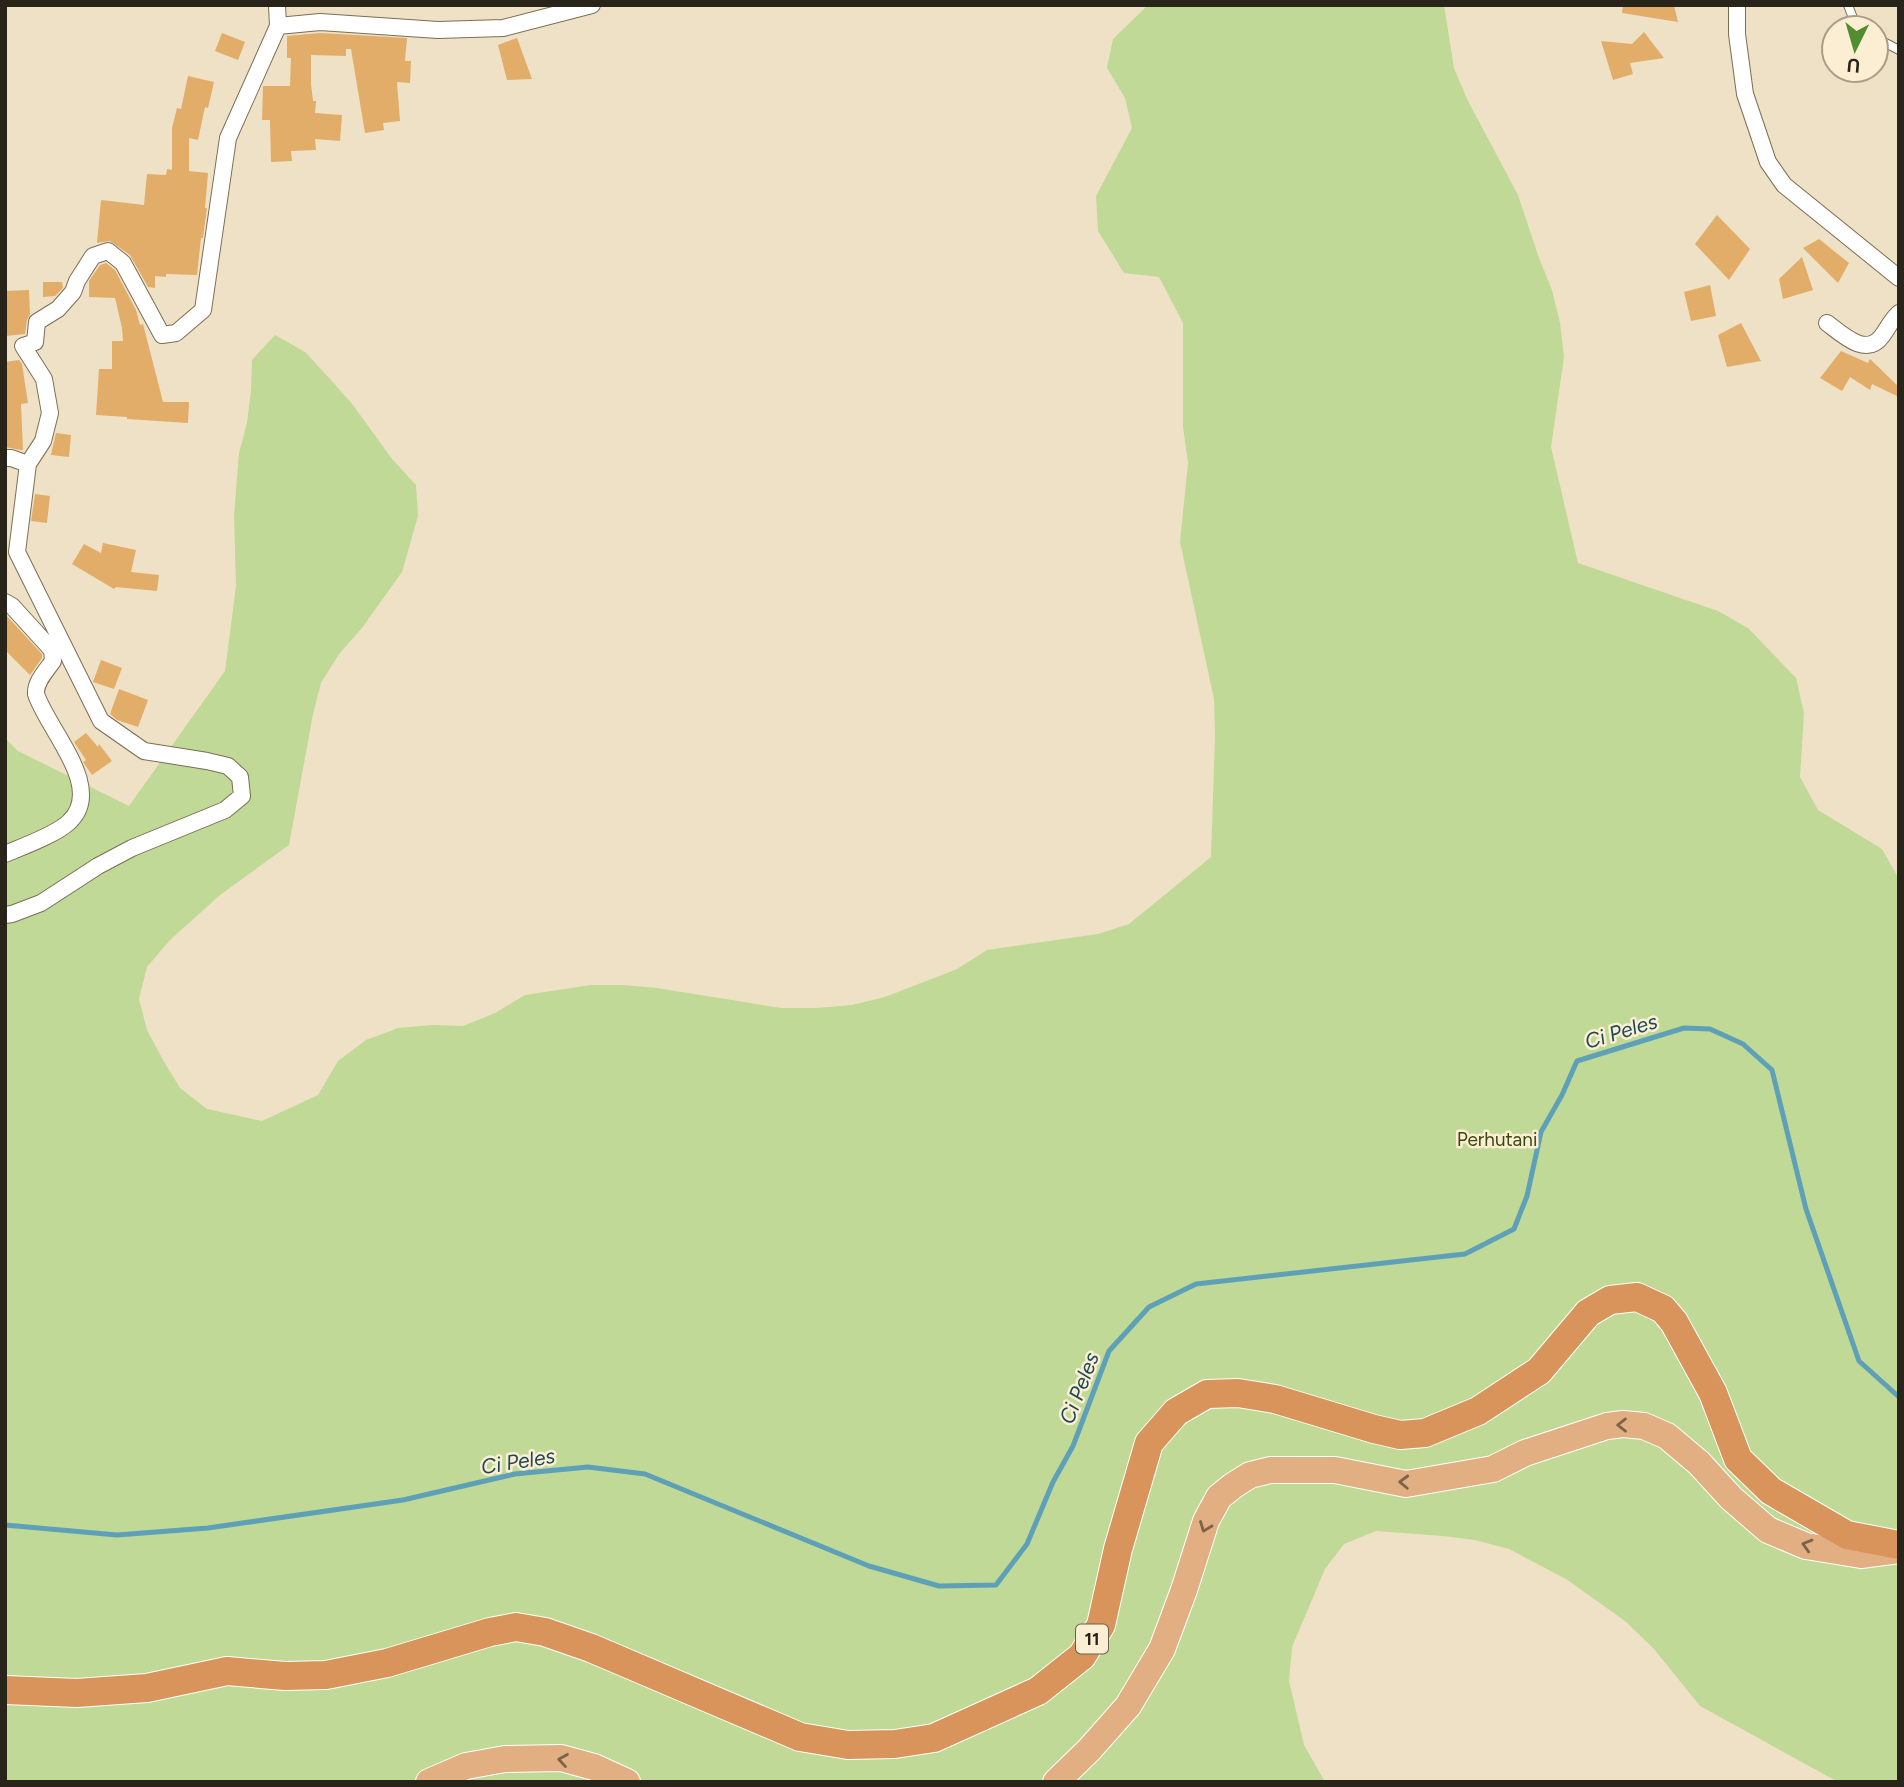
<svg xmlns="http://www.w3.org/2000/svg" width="1904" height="1787" font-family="Figtree,sans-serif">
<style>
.green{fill:#c0d996}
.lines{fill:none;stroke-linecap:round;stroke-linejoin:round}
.stream{stroke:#5da0b7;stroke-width:5}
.building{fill:#e1ad68}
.service-casing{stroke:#7a6e55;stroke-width:10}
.minor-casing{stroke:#7a6e55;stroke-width:18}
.primary-casing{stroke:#fff;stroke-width:28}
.trunk-casing{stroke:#fff;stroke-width:30}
.service{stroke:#fff;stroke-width:8}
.minor{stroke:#fff;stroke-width:16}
.primary{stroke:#e2af83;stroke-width:26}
.trunk{stroke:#d8945a;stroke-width:28}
.oneway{stroke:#7c6349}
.labels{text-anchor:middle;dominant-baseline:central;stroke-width:5;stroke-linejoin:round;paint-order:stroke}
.shield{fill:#fceed3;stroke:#686152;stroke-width:2}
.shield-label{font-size:18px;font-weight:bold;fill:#29241a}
.park-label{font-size:19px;fill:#374810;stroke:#fceed3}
.water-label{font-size:21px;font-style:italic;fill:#1c4857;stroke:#fceed3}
</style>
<rect width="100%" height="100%" fill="#efe1c6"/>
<path class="green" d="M1148,5H1444L1454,68L1467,99L1518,195L1539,258L1552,290L1560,323L1564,357L1551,447L1578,563L1718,611L1748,628L1796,678L1804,713L1800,777L1818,810L1882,849L1899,879V1782H1838L1700,1706L1654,1649L1625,1621L1566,1579L1509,1549L1475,1540L1443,1536L1376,1531L1344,1544L1325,1569L1292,1647L1289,1681L1304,1745L1325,1782H5V738L18,751L129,806L225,671L236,586L234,516L239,453L247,423L251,390L252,360L275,335L305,352L331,380L353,405L392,459L416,485L418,516L402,572L362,628L339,654L321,683L313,714L289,845L220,895L170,940L147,967L139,999L147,1030L163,1060L180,1088L207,1109L262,1121L318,1095L338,1061L366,1040L398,1028L432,1025L463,1026L495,1013L525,995L591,985H623L657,988L781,1008H817L852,1005L885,997L957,969L987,950L1098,934L1129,924L1211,857L1215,736L1214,699L1180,542L1188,463L1183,427V323L1159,277L1124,273L1098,231L1096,196L1132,128L1125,98L1107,68L1113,39Z"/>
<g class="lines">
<path class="stream" d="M5,1525L117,1535L208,1528L403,1500L515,1474L588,1467L645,1474L869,1566L939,1586L996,1585L1027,1544L1053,1482L1073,1446L1109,1351L1149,1307L1196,1284L1465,1254L1514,1229L1527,1196L1541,1132L1562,1095L1577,1061L1684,1028L1710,1029L1743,1044L1772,1070L1806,1209L1859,1361L1899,1397"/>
</g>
<path class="building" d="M1623,5H1674L1678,22L1622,13Z
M1644,32L1664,58L1630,63L1633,74L1613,80L1601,41L1632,44Z
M222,33L245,42L238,60L215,51Z
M320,33L407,38L405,61H411L410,83L397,82L400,121L383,123L384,130L365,133L351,49H346V56L311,55V84L313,101H316L315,113L342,115L340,141L315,139L316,150L291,151L292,161L271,162L270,120H262L263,86H290L291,58H287V36Z
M517,38L532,79L507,80L498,45Z
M188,76L214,82L208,108L205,107L198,140L189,138V171L208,173L205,208H207L203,238H201L197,275L166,274V277L155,276V288L148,287L130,255L110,241L97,243L101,200L144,205L147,174L166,175L167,169L172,170V128L177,108L181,109Z
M1717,215L1750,249L1729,280L1695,244Z
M1819,239L1849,263L1838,283L1803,248Z
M1802,257L1813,290L1783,299L1779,279Z
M106,263L115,270L136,310L140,325L143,324L163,402H189L188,423L127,419V417L96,415L99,369H112V341H123L122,328L115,298L89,297V281L100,265Z
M43,282H62L63,288L55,296L43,297Z
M1710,285L1716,316L1691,321L1684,292Z
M29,290L30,314L27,320L25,334L5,336V291Z
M1741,323L1761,361L1727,367L1718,335Z
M1841,351L1868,363L1870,359L1899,387V397L1872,384L1870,390L1850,377L1842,391L1820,378Z
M19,360L22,364L28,403L21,404L23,450H21L5,447V362Z
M56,433L71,435L69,457L51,455Z
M35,494L50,496L47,523L31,521Z
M103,543L136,550L131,572L159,575L157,591L116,587L114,589L72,564L84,544L101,553Z
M5,614L42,654V658L30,675L5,650Z
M101,660L122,668L114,689L93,682Z
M119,689L148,700L138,727L117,720L110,714Z
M86,733L98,747L99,744L112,761L92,775L85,765L83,762L86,760L74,742Z"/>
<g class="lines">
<defs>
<path id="service" d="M1848,5L1853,18L1859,28
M1876,38L1899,50"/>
<path id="minor" d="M1737,5V34L1745,94L1768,162L1784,185L1899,278
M278,26L320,22L438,30L503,28L592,5
M1827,323C1842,334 1866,358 1882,336C1888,328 1891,320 1899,313
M5,458H11L28,464
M5,602L12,606L52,650L53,661C46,671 35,682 36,694C47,729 106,788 69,822C57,834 22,847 5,854
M5,915L12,914L41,903L98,866L132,848L225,810L242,796L240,777L228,766L207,761L144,751L101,721L17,552L28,464L43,441L50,413L44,379L23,346L35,342L37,322L58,309L73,292L77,281L93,256L108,251L123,263L162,335L176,333L203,310L228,138L278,26L277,5"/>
<path id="primary" d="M429,1782L466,1766L505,1759L561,1758L594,1767L627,1782
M1056,1782L1089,1750L1128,1706L1162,1649L1184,1590L1206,1521L1219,1497L1234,1485L1250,1475L1270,1470H1335L1406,1484L1493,1469L1525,1453L1607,1426L1623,1424L1644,1426L1667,1436L1699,1463L1731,1498L1768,1530L1806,1546L1861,1555L1899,1550"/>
<path id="trunk" d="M5,1690L77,1693L147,1688L227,1671L285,1676L326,1675L387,1663L490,1632L516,1627L545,1632L591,1648L800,1737L848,1745L895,1744L934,1738L1038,1691L1082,1656L1101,1625L1118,1549L1149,1443L1176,1412L1207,1394L1238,1393L1275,1399L1374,1429L1400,1435L1425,1433L1478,1411L1539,1371L1588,1313L1610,1300L1637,1297L1663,1309L1674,1322L1713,1393L1738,1459L1771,1491L1847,1535L1899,1545"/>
</defs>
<use href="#service" class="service-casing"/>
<use href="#minor" class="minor-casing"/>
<use href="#primary" class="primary-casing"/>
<use href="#trunk" class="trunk-casing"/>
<use href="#service" class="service"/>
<use href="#minor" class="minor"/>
<use href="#primary" class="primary"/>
<use href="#trunk" class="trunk"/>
</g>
<defs><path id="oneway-chevron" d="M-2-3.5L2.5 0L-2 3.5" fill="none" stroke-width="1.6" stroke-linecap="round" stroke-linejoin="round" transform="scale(1.75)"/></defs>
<g class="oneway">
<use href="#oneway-chevron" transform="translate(1622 1425) rotate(180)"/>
<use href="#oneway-chevron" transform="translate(1404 1482) rotate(-178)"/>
<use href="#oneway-chevron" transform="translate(1205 1527) rotate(111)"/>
<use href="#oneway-chevron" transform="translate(1807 1545) rotate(-164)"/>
<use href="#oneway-chevron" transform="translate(563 1760) rotate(-171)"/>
</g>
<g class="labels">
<rect class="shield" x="1076" y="1624.5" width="32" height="29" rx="5"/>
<g class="shield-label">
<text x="1092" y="1639">11</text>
</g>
<g class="park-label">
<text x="1497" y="1139">Perhutani</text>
</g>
<g class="water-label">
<text transform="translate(1621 1031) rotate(-17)">Ci Peles</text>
<text transform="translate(1079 1388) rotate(-69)">Ci Peles</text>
<text transform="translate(518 1461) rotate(-9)">Ci Peles</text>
</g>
</g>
<rect width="1904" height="1787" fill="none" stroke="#29241a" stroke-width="14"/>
<g transform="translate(1855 49) rotate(185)"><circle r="33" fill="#fceed3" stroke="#a89d89" stroke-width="2"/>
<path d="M0-5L12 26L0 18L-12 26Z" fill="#508e2f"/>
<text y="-10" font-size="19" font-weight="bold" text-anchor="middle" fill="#29241a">U</text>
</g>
</svg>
